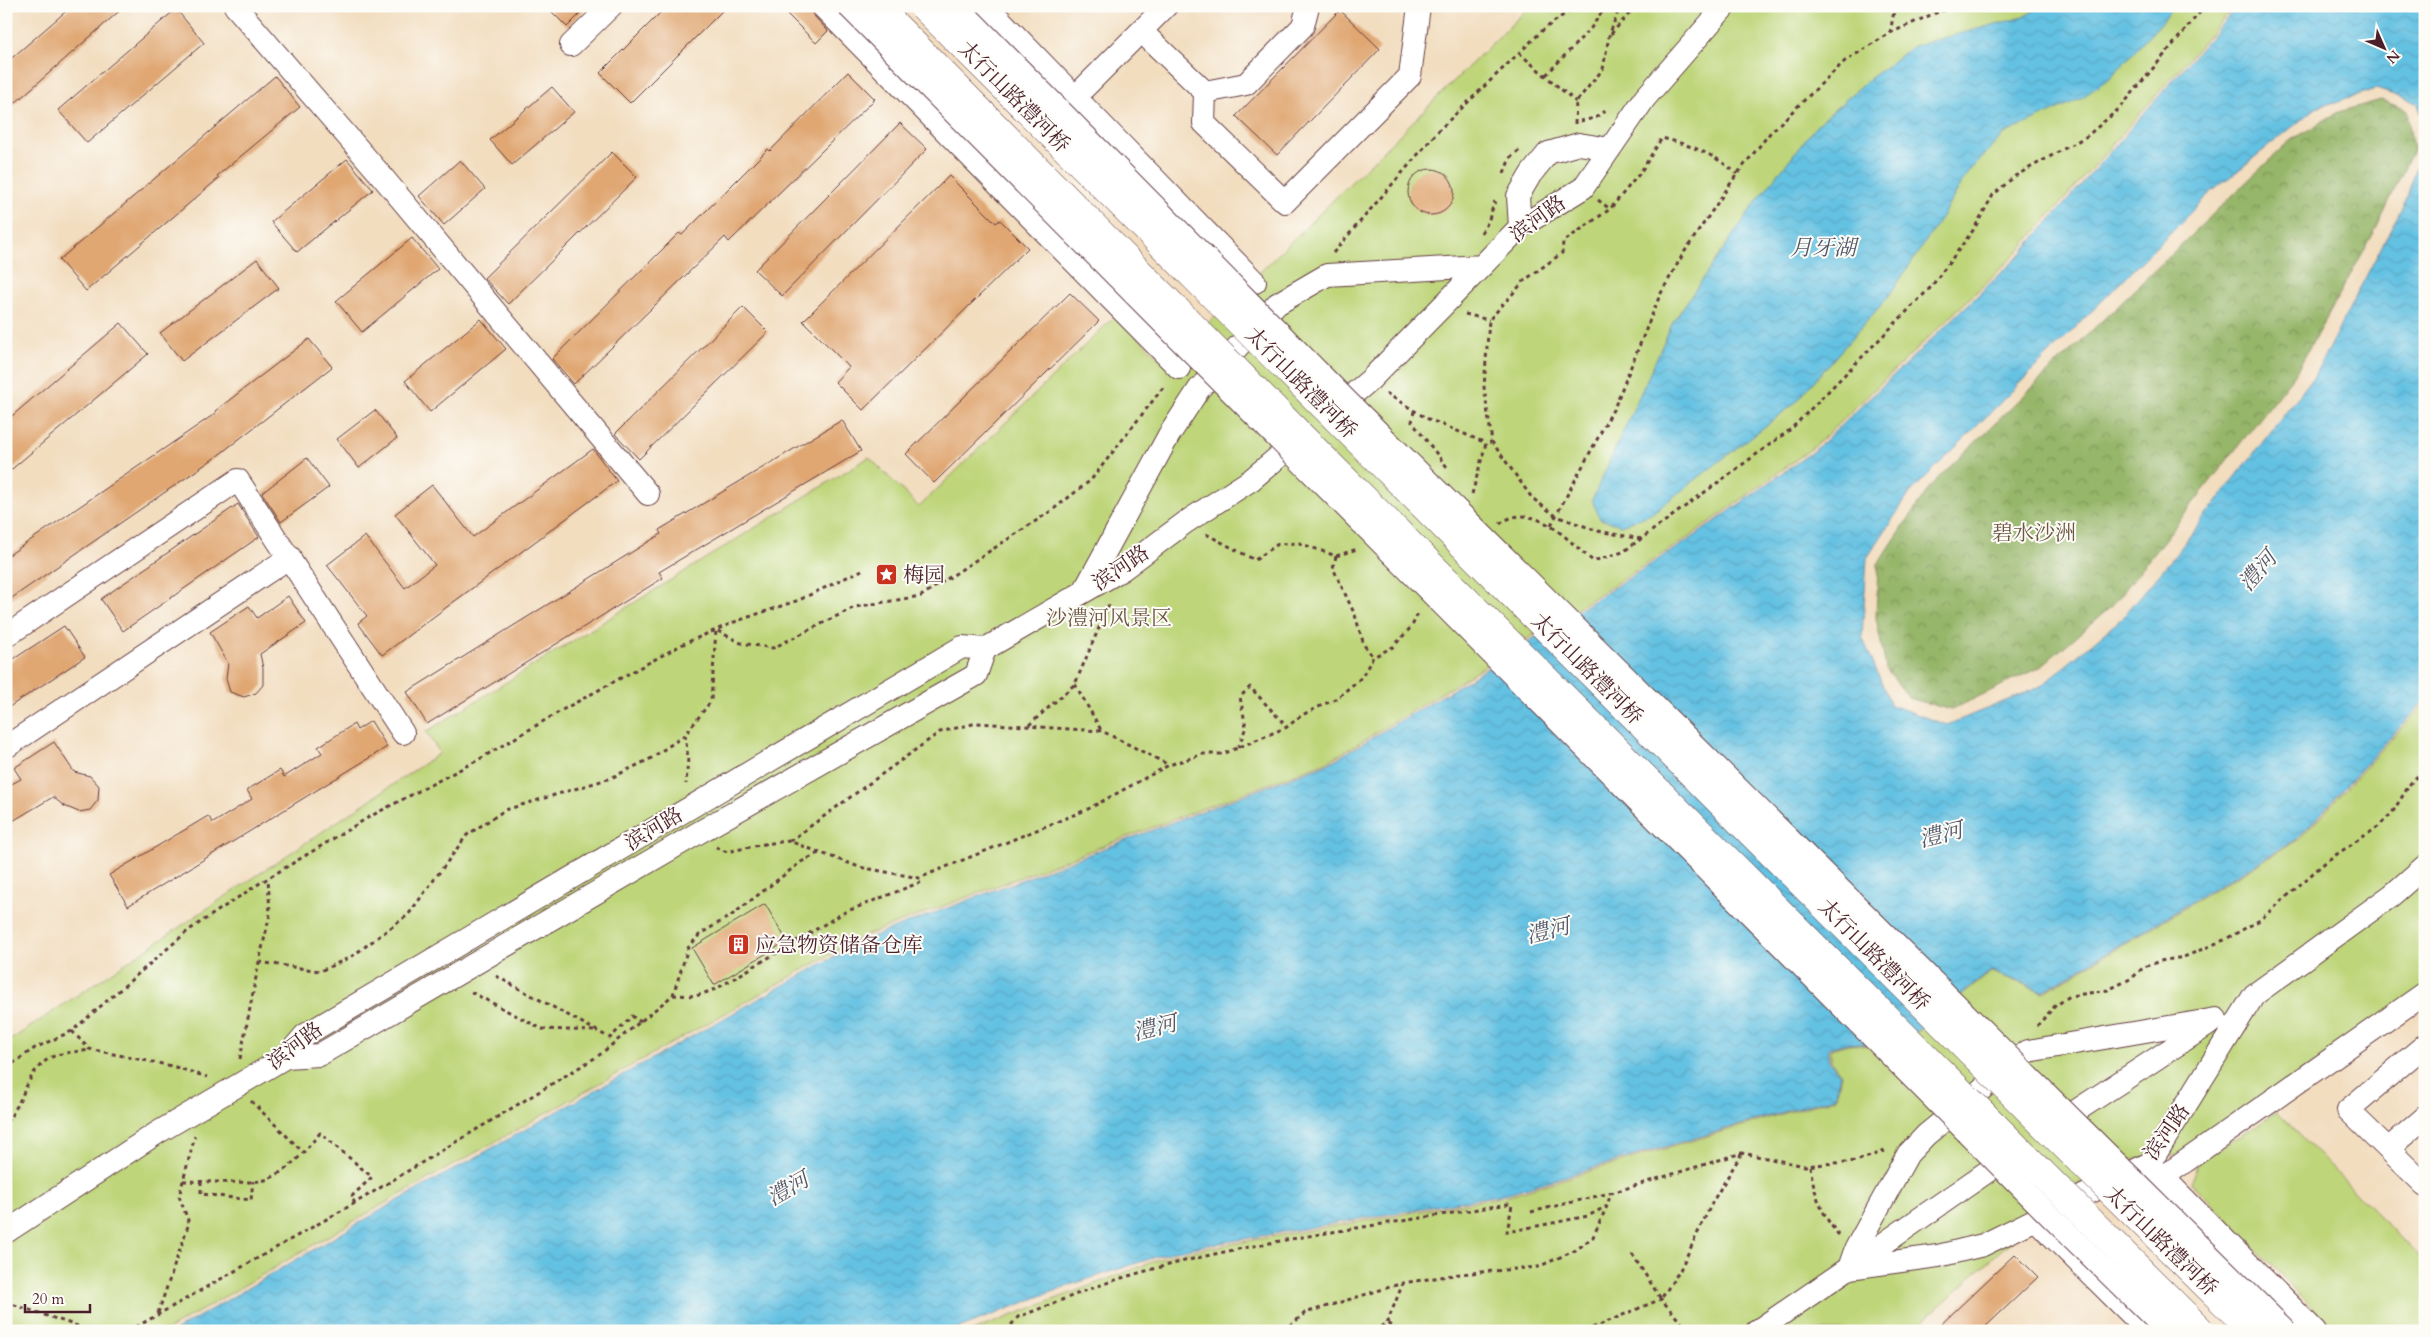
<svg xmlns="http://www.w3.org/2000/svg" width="2431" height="1337" font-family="Cardo,'Noto Serif SC',serif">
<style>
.forest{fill:url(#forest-crowns);stroke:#706a4a}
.park{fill:#bed579;stroke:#847a52}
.water{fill:url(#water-waves);stroke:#577086}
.building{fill:#e0a773}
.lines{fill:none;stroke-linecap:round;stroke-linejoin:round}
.minor-casing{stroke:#633c41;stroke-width:24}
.path{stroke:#633c41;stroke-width:3;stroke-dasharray:4 4;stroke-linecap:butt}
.minor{stroke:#fff;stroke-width:22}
.minor-bridge-casing{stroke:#633c41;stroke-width:24;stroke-linecap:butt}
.secondary-bridge-casing{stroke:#633c41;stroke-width:29;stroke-linecap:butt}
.minor-bridge{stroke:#fff;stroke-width:22}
.secondary-bridge{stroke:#fff;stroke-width:28}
.labels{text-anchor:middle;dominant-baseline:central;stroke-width:4;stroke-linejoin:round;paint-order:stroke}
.street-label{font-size:21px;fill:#4a1f2b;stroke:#fdfcf7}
.park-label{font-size:21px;fill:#6d5642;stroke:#fdfcf7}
.poi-label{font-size:21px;fill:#4a1f2b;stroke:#fdfcf7;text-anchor:start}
.water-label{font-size:22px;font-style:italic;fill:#53586b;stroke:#fdfcf7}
</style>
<defs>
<pattern id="forest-crowns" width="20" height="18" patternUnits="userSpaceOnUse" patternTransform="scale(1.25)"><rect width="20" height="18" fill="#96b669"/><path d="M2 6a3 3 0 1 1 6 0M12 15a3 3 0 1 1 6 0" fill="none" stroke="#7c9357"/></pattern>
<pattern id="water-waves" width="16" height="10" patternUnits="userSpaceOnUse" patternTransform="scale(1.25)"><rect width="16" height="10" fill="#64c1e2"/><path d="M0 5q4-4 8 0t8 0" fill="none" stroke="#58a5c2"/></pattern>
</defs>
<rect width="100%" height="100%" fill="#fdfcf7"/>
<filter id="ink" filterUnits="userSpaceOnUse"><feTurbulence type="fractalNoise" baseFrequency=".02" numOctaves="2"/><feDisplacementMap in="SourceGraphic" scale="10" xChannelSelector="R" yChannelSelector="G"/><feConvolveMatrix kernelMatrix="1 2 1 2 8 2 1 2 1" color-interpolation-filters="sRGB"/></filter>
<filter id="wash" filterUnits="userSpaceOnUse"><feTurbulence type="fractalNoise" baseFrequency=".0096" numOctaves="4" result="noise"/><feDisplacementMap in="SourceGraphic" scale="20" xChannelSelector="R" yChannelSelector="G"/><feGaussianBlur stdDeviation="1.12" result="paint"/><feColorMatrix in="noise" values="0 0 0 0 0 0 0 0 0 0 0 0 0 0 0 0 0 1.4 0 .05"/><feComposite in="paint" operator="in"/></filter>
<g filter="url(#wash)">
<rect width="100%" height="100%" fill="#f2ddbf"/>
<path class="forest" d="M2381,100L2407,110L2413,150L2377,227L2295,374L2112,606L2040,667L1951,710L1909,698L1886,668L1876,618L1878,564L1932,484L2287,143L2338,112Z"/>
<path class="park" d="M1530,6H2235L2015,255L1815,446L1691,536L1455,685L1329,761L864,936L380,1206L166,1331H6V1043L440,753L426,732L869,457L919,507L1116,315L1166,365Z
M2425,703V987L2182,1154L2129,1159L2028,1210L2010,1242L1912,1331H972L1173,1254L1506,1196L1836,1098L1841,1074L1831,1061V1049L1848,1044L1896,1049L1991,972L2044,992L2298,840Z
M2277,1112L2425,1263V1331H2335L2191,1182L2199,1162Z"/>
<path class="water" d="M2042,6H2173L2162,22L2111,77L2080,99L2004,134L1969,171L1938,223L1888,297L1794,404L1651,514L1621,525L1600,519L1592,500L1673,322L1758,199L1817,125L1867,81L1913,46L2023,17Z
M2238,6H2425V130L2418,103L2376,89L2316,108L2210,193L1910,493L1867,558L1862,637L1891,705L1947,725L2040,687L2121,619L2176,554L2314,376L2406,200L2425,141V700L2297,839L2043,991L1991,971L1896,1047L1847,1043L1829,1048V1061L1840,1074L1835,1097L1505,1194L1174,1251L1064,1287L951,1331H174L383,1209L866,939L1331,762L1457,687L1692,538L1816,449L2017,258Z"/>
<g id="blocks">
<path class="building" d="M72,6H125L6,111V63Z
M546,6H588L567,27Z
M667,6H727L630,103L600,73Z
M779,6H809L813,15L828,31L816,43Z
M176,9L204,43L87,143L58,110Z
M1340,10L1380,49L1277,155L1236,116Z
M848,72L875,99L729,242L725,237L574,384L552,359L679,233L682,235L768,149L770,151Z
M275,76L300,107L217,176L219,178L86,291L59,260Z
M552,87L574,112L512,165L490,140Z
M900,123L927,149L782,296L755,270Z
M612,152L637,177L508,304L484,278Z
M347,159L373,190L297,252L271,222Z
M460,160L485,189L444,225L419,196Z
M1408 192a23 23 0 1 1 46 0a23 23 0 1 1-46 0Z
M949,176L996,223L1000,220L1028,248L863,410L835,382L849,367L803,321Z
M412,238L438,269L362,332L336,301Z
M257,259L279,288L182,361L160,333Z
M1070,293L1099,321L934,483L906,454Z
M743,307L768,332L639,459L615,434Z
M481,319L506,349L430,412L405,381Z
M121,323L148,354L6,474V421Z
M309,339L332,367L216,457L6,602V557L216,413L215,411Z
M375,410L397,438L359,468L337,439Z
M842,420L861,451L659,572L663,578L427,724L407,692L661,534L659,530Z
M593,449L617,481L382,655L358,623L367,616L327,565L365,536L405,588L435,565L395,514L432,485L473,537Z
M307,458L329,487L281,522L262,493Z
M238,504L259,537L123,631L101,599Z
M288,596L306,623L260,654L263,668V685L256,693L244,697L230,692L226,679L228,663L210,632L249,606L257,618Z
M64,626L85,657L6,709V664Z
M371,721L387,747L128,906L109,875L208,816L213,823L252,799L247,790L280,770L284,777L322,753L318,747L354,724L357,730Z
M54,742L74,772L90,776L99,786L98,800L90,810L79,812L64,806L53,797L6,825V787L21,779L14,768Z
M765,904L787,941L714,985L692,948Z
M2015,1254L2038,1277L1981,1331H1934Z"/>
</g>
</g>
<g filter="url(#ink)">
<use href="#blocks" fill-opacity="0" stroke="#633c41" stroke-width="1"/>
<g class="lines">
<defs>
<path id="minor" d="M235,6L380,174L648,494
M822,6L1179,368
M987,6L1075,97L1166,6
M1141,31L1205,92L1246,84L1303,26L1308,6
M571,45L611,6
M1205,92L1204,123L1285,202L1410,76L1419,6
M1075,97L1255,282
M1520,227L1518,196L1531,174L1548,153L1579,144L1610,149
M1332,412L1370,380L1520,227L1583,188L1645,98L1725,6
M1084,591L1169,435L1199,389L1277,304L1327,275L1482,266
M6,636L238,480L403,733
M6,747L290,557
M2425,1045L2348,1110L2425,1185
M286,1057L319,1055L698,833L976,675L985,649
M2053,1126L2209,1024
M2388,1149L2425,1117
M2152,1166L2315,1331
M2163,1177L2425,993
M2035,1219L2148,1331
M6,1232L157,1133L286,1057L305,1035L962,647L985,649L1123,569L1186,522L1251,480L1302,437
M1853,1265L2014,1153
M1849,1268L1856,1248L1908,1154L1926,1135L2028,1051L2216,1019
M1757,1331L1849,1268L1938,1256L1983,1245L2150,1163L2254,995L2392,895L2425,866"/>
</defs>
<use href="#minor" class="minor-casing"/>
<path class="path" d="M1890,33L1895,6
M1611,34L1636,6
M1519,53L1576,102
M1546,75L1591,28L1606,6
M1580,121L1595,118L1609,109
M1575,124L1576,102L1603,69L1609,36L1620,6
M1504,173L1510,158L1521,149
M1598,200L1610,209
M1481,233L1488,222L1495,201
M1333,253L1440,129L1544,29L1576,6
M1465,314L1489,320
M1386,393L1426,418L1486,443
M1414,411L1412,422L1447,467
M1472,494L1486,443L1492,442
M1500,524C1533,498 1569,542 1593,561L1623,552L1791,429L1931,287L1974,229L1993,195L2015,176L2087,136L2120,108L2205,6
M1551,525L1615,406L1660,295L1683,254L1737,174L1770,133L1845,61L1890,33L1933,14L1957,6
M1206,534L1255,560L1278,544L1299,543L1336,556L1357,549
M1641,539L1598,531L1556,516L1532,498L1492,442L1484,387L1489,320L1525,280L1562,253L1563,242L1610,209L1640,173L1662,138C1690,145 1715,154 1737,174
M1336,556L1333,568L1355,615L1364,645L1373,657
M1075,684L1101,730
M1029,725L1075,684L1110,602
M685,735L688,758L686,784
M1238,748L1246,727L1240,697L1250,687L1287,727
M790,841L940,732L977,723L1102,731L1169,765
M716,847L727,852L764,844L789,841L859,867L919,878L1088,809L1169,765L1203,754H1223L1287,727L1302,715L1337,698L1362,677L1373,657L1393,647L1412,626L1419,611
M259,962L320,971L351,957L408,915L467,835L505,810L611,778L650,759L685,735L711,701L716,630L741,643L773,648L855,607L921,596L1051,511L1091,480L1165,385
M496,976L610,1038L632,1016L641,1022
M471,992L542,1029L595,1031
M673,995L696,996L716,989L845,912L921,882L919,878
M2037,1026L2055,1006L2070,996L2108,990L2132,978L2144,967L2160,961L2184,957L2224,940L2260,920L2328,860L2378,827L2392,813L2410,784L2425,768
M72,1031L89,1049L172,1066L207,1077
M240,1059L259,962L270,914L268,878
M6,1068L35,1048L72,1031L189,930L260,883L369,817L478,760L564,709L683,644L737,621L799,600L862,570
M251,1101L304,1153
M6,1122C24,1103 26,1071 50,1058C60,1052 78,1052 89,1050
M1810,1166C1814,1192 1821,1215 1839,1235
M183,1181C200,1181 255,1185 268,1179C291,1169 305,1151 320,1133L372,1177L351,1197L355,1203
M201,1181V1194L251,1200L253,1181
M1531,1212L1610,1193
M1632,1254L1661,1299L1680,1270L1713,1201L1742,1153
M6,1302L92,1331
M158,1313L189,1223L179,1196L195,1136
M1387,1323L1403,1283
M129,1331L355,1203L598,1056L673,995L688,948L700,934L732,915L801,862L819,853
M1006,1331L1018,1317C1053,1304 1089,1288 1125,1277C1249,1240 1380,1226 1508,1204L1512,1205L1507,1232L1588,1216L1607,1206
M1284,1331L1305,1313L1403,1283L1460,1274L1538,1267L1576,1250L1593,1237L1607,1206L1611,1193L1742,1153L1805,1166L1856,1161L1885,1151
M1374,1331L1387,1323L1398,1331
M1585,1331L1661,1299L1688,1331"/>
<use href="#minor" class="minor"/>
<defs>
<path id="minor-bridge" d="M848,6L2047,1213L2167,1331
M957,6L1346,400L2286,1331"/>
<path id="secondary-bridge" d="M876,6L1302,437L2201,1331
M923,6L2048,1129L2253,1331"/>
</defs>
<use href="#minor-bridge" class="minor-bridge-casing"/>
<use href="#secondary-bridge" class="secondary-bridge-casing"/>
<use href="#minor-bridge" class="minor-bridge"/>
<use href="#secondary-bridge" class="secondary-bridge"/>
</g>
</g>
<defs>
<symbol id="sight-square" viewBox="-11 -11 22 22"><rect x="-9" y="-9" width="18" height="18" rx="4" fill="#c8321e" stroke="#fdfcf7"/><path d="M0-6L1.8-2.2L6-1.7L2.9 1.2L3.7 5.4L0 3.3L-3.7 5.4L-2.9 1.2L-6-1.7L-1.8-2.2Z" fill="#fff"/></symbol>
<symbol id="building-square" viewBox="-11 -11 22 22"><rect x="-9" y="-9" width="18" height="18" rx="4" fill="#c8321e" stroke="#fdfcf7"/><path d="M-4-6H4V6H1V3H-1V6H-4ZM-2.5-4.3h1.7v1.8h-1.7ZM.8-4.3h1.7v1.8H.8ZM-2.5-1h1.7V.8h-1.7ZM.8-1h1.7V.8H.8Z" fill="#fff"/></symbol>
</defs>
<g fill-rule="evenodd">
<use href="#sight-square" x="874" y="562" width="25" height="25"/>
<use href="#building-square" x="726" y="932" width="25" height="25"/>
</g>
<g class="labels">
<g class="street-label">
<text transform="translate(1014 97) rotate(45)">太行山路澧河桥</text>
<text transform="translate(1538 219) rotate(-36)">滨河路</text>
<text transform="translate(1301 383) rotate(45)">太行山路澧河桥</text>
<text transform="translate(1121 568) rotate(-34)">滨河路</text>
<text transform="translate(1587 669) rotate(45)">太行山路澧河桥</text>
<text transform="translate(654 829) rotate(-31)">滨河路</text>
<text transform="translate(1874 955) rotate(45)">太行山路澧河桥</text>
<text transform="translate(295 1046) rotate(-37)">滨河路</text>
<text transform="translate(2167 1132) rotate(-55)">滨河路</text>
<text transform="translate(2161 1241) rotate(44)">太行山路澧河桥</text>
</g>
<g class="park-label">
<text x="2034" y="533">碧水沙洲</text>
<text x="1109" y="618">沙澧河风景区</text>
</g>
<g class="poi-label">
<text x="903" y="575">梅园</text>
<text x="755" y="945">应急物资储备仓库</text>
</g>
<g class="water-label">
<text x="1823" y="248">月牙湖</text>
<text transform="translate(2258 571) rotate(-49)">澧河</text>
<text transform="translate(1941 835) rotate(-14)">澧河</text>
<text transform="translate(1548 931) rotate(-14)">澧河</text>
<text transform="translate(1155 1028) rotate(-14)">澧河</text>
<text transform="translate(788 1189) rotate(-30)">澧河</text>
</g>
</g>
<rect width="2431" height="1337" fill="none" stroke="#fdfcf7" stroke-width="25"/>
<g transform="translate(2384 48) rotate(135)" stroke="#fdfcf7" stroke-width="4" paint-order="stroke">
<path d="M0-4L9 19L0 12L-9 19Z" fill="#4a1f2b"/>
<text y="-8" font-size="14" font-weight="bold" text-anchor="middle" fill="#4a1f2b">N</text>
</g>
<path d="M25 1304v8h65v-8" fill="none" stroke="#4a1f2b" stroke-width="2.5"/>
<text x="32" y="1304" font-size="15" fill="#4a1f2b" stroke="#fdfcf7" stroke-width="4" paint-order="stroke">20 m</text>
</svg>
